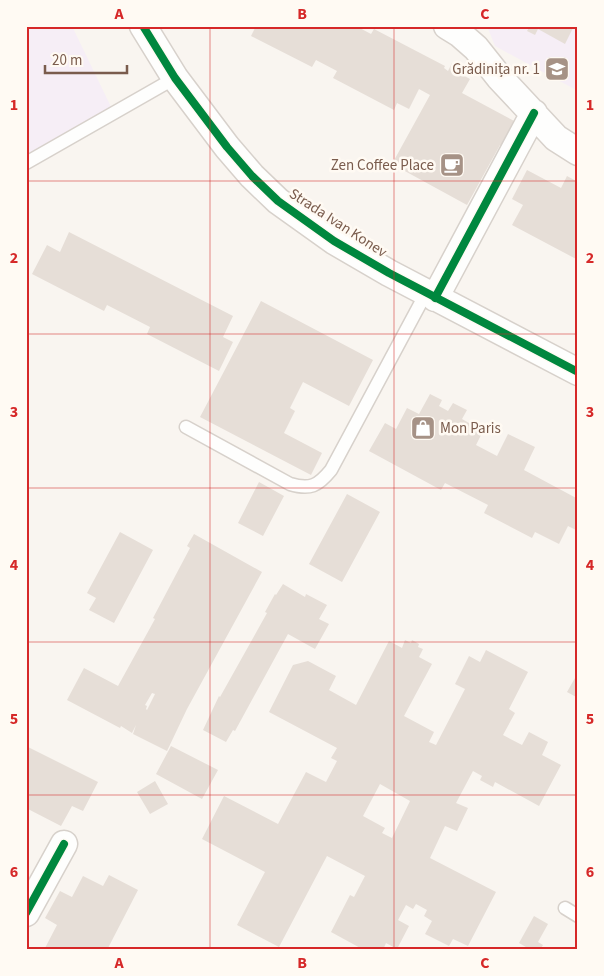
<svg xmlns="http://www.w3.org/2000/svg" width="604" height="976" font-family="'Source Sans 3',sans-serif">
<style>
.education{fill:#f6eef6}
.building{fill:#e6ded7;fill-rule:evenodd}
.lines{fill:none;stroke-linecap:round;stroke-linejoin:round}
.service-casing{stroke:#d7d1cb;stroke-width:15}
.minor-casing{stroke:#d7d1cb;stroke-width:29}
.service{stroke:#fefefd;stroke-width:12}
.minor{stroke:#fefefd;stroke-width:26}
.cycleway-casing{stroke:#fffaf3;stroke-width:11}
.cycleway{stroke:#00873e;stroke-width:8}
.grid{fill:none;stroke:#d62828;stroke-width:1;stroke-opacity:0.55}
.labels{text-anchor:middle;dominant-baseline:central;stroke-width:5;stroke-linejoin:round;paint-order:stroke}
.poi-label{font-size:15px;fill:#7a5c4d;stroke:#fffaf3;text-anchor:end}
.street-label{font-size:15px;fill:#7a5c4d;stroke:#fffaf3}
.neatline{fill:none;stroke:#d62828;stroke-width:2}
.grid-label{font-size:16px;text-anchor:middle;font-weight:bold;fill:#d62828}
</style>
<rect width="100%" height="100%" fill="#f9f5f0"/>
<path class="education" d="M26,26H72L113,111L26,159Z
M487,26H578V91L495,46Z"/>
<path class="building" d="M252,26H356L371,34L374,29L445,66L444,68L448,71L452,63L460,67L457,72L470,79L462,93L516,122L503,146L500,145L467,205L392,164L430,95L419,89L409,109L397,103L394,110L333,78L337,71L316,60L312,67L251,36L255,28Z
M530,26H574L565,44L538,29L535,35L527,31Z
M527,170L561,188L567,176L578,182V260L512,225L523,205L512,199Z
M69,232L233,316L223,337L233,342L219,371L147,334L150,327L107,305L104,311L32,274L47,245L60,252Z
M261,301L373,360L349,406L303,382L290,408L295,411L284,433L322,453L311,475L200,417Z
M430,394L442,400L439,406L448,411L453,403L467,410L462,419L483,431L476,445L497,456L508,434L535,447L524,470L578,499V531L568,526L559,544L535,532L532,538L484,513L488,505L445,483L441,490L369,451L385,423L396,429L407,408L419,414Z
M259,482L284,496L263,536L238,523Z
M347,494L380,512L342,582L309,564Z
M120,532L153,550L114,623L89,610L96,598L87,593Z
M194,534L262,572L187,709L167,751L133,734L136,725L132,733L121,726L120,728L67,700L84,668L118,686L155,619L153,618L190,548L187,546ZM152,693L155,694L147,710L146,709L147,706L145,705Z
M283,584L305,597L306,594L327,605L319,619L329,624L315,649L288,634L235,731L233,730L226,742L203,730L219,696L220,697L267,613L265,612L275,594L276,595Z
M405,640L411,643L412,640L419,644L418,647L423,649L419,657L432,664L404,716L434,732L429,742L436,745L465,689L455,684L469,656L480,662L486,650L528,672L509,709L515,713L503,735L522,745L529,732L548,742L542,755L561,765L539,806L495,782L493,787L480,780L482,776L473,771L456,803L468,808L457,831L445,826L430,858L496,892L468,946L453,939L449,946L425,934L432,921L424,916L427,910L416,904L413,909L406,905L398,920L409,926L397,949L386,943L383,950H364L331,932L350,895L354,897L365,876L327,856L279,947L237,925L265,872L202,839L224,796L278,824L306,772L326,782L337,761L331,758L337,748L269,712L293,665L308,661L336,676L329,690L356,705L389,641L402,648ZM380,784L410,801L392,838L382,833L385,828L363,816Z
M575,678L578,679V698L567,692Z
M26,746L98,782L83,811L72,806L61,826L26,808Z
M171,746L218,770L202,799L156,774Z
M155,781L168,804L150,814L137,792Z
M109,875L138,890L107,950H44L57,925L45,918L60,891L72,897L83,876L103,886Z
M534,916L548,924L538,942L543,945L540,950H531L519,943Z"/>
<g class="lines">
<defs>
<path id="service" d="M26,163L175,78
M186,427L290,484C310,490 318,486 331,470L426,293
M565,908L578,916"/>
<path id="minor" d="M143,26L175,78L227,147L252,176L278,201L334,241L389,273L578,372
M447,26L460,34L476,48L499,77L556,138L578,152
M435,298L534,113
M26,913L64,844"/>
</defs>
<use href="#service" class="service-casing"/>
<use href="#minor" class="minor-casing"/>
<use href="#service" class="service"/>
<use href="#minor" class="minor"/>
<defs>
<path id="cycleway" d="M143,26L175,78L227,147L252,176L278,201L334,241L389,273L578,372
M435,298L534,113
M26,913L64,844"/>
</defs>
<use href="#cycleway" class="cycleway-casing"/>
<use href="#cycleway" class="cycleway"/>
</g>
<path class="grid" d="M210,26V950M394,26V950M26,181H578M26,334H578M26,488H578M26,642H578M26,795H578"/>
<defs>
<symbol id="school-square" viewBox="-11 -11 22 22"><rect x="-9" y="-9" width="18" height="18" rx="4" fill="#a69286" stroke="#fffaf3"/><path d="M0-5L7-2L0 1L-7-2ZM-4 1L0 2.5L4 1V4Q0 6-4 4Z" fill="#fff"/></symbol>
<symbol id="cafe-square" viewBox="-11 -11 22 22"><rect x="-9" y="-9" width="18" height="18" rx="4" fill="#a69286" stroke="#fffaf3"/><path d="M-5.5-4.5H6V0H3Q3 3.5 0 3.5H-2.5Q-5.5 3.5-5.5 0ZM3-3.2v2h1.7v-2ZM-6 4.5H4V6H-6Z" fill="#fff"/></symbol>
<symbol id="shop-square" viewBox="-11 -11 22 22"><rect x="-9" y="-9" width="18" height="18" rx="4" fill="#a69286" stroke="#fffaf3"/><path d="M-5-2.5h2.3a2.7 3.5 0 0 1 5.4 0H5L5.5 6h-11ZM-1.5-2.5h3a1.5 2.3 0 0 0-3 0Z" fill="#fff"/></symbol>
</defs>
<g fill-rule="evenodd">
<use href="#school-square" x="543" y="55" width="28" height="28"/>
<use href="#cafe-square" x="438" y="151" width="28" height="28"/>
<use href="#shop-square" x="409" y="414" width="28" height="28"/>
</g>
<g class="labels">
<g class="poi-label">
<text x="540" y="69">Grădinița nr. 1</text>
<text x="434" y="165">Zen Coffee Place</text>
<text x="440" y="428" text-anchor="start">Mon Paris</text>
</g>
<g class="street-label">
<text transform="translate(338 223) rotate(33)">Strada Ivan Konev</text>
</g>
</g>
<rect width="604" height="976" fill="none" stroke="#fffaf3" stroke-width="55"/>
<path d="M45 65v8h82v-8" fill="none" stroke="#7a5c4d" stroke-width="2.5"/>
<text x="52" y="65" font-size="15" fill="#7a5c4d" stroke="#fffaf3" stroke-width="4" paint-order="stroke">20 m</text>
<rect x="28" y="28" width="548" height="920" class="neatline"/>
<g class="grid-label">
<text x="119" y="19">A</text>
<text x="302" y="19">B</text>
<text x="485" y="19">C</text>
<text x="14" y="110">1</text>
<text x="590" y="110">1</text>
<text x="14" y="263">2</text>
<text x="590" y="263">2</text>
<text x="14" y="417">3</text>
<text x="590" y="417">3</text>
<text x="14" y="570">4</text>
<text x="590" y="570">4</text>
<text x="14" y="724">5</text>
<text x="590" y="724">5</text>
<text x="14" y="877">6</text>
<text x="590" y="877">6</text>
<text x="119" y="968">A</text>
<text x="302" y="968">B</text>
<text x="485" y="968">C</text>
</g>
</svg>
